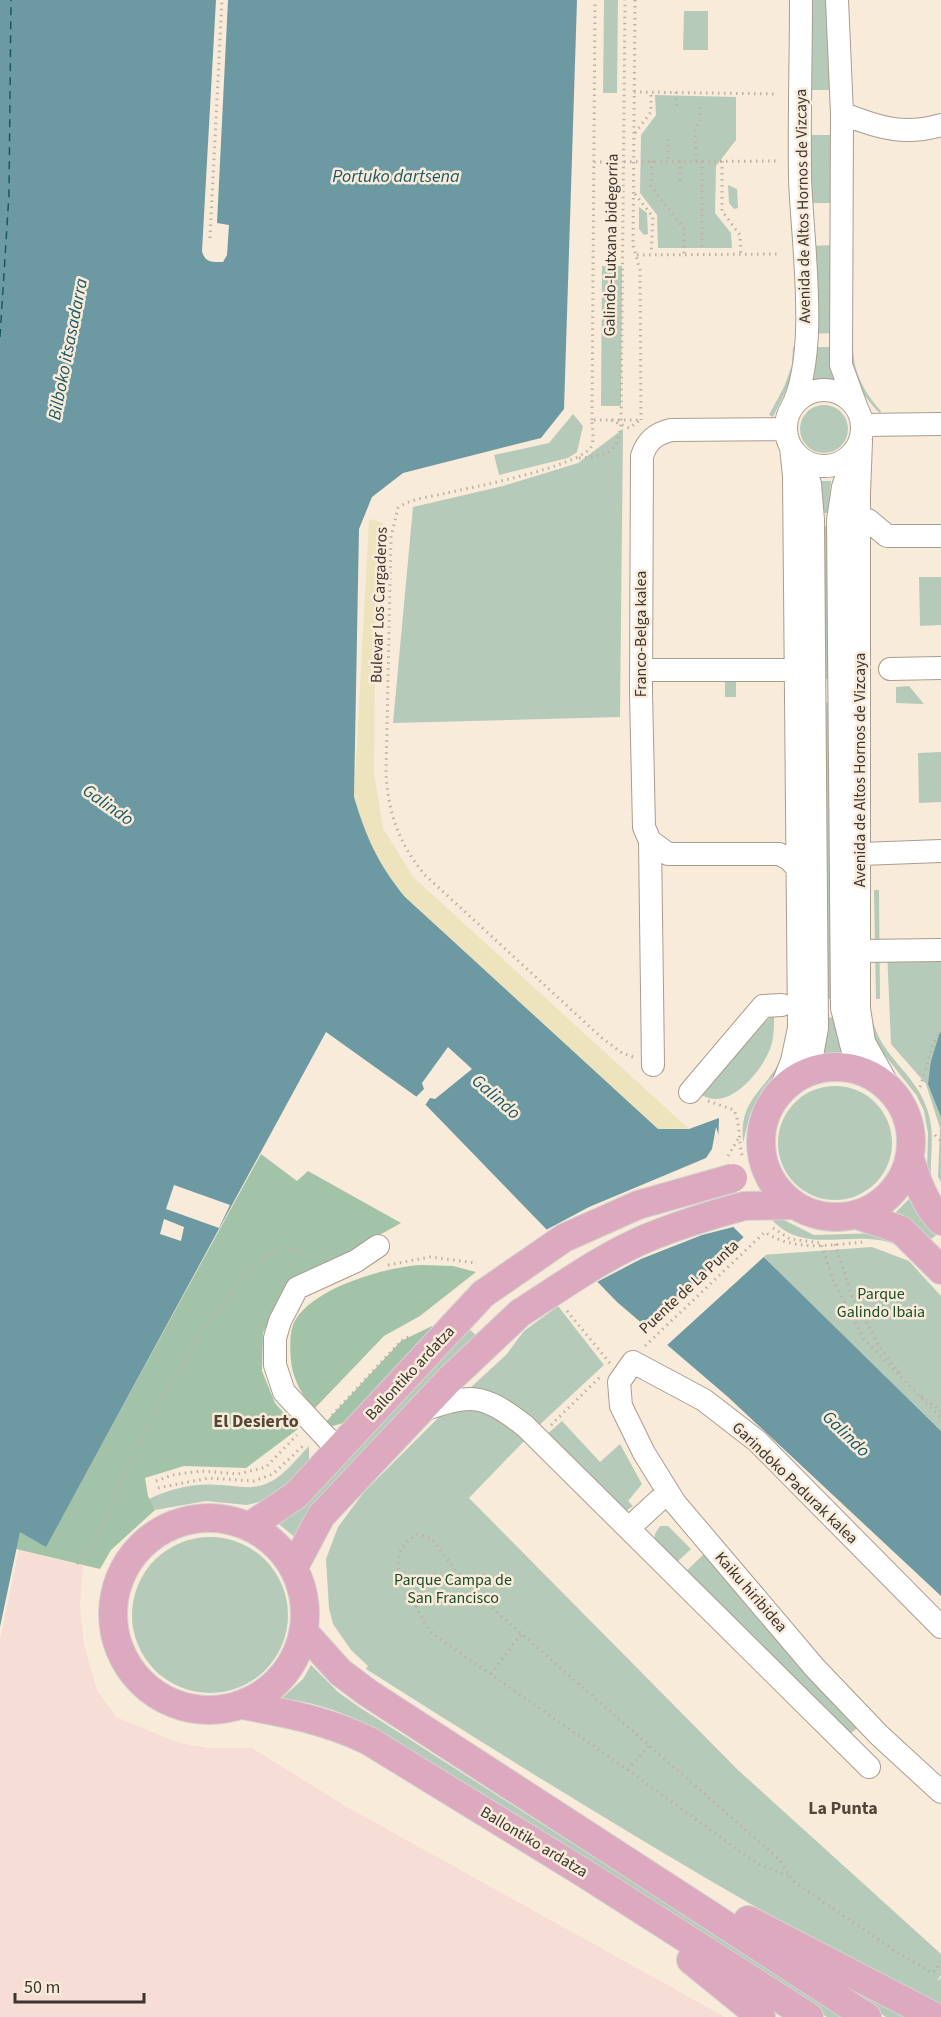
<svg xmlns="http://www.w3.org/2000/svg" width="941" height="2017" font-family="'Source Sans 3',sans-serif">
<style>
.industrial{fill:#f6ddd5}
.green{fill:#b6caba}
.forest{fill:#a3c3a9}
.sand{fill:#ede4be}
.water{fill:#6c99a2}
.pier{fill:#f9ebda}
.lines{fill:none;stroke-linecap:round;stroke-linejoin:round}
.ferry{stroke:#1a5964;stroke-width:1.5;stroke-dasharray:8 6;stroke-linecap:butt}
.minor-casing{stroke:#aa9d8e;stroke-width:24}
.major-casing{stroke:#d4d3d1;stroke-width:30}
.path{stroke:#bdb1a4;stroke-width:3;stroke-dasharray:1.5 4.5;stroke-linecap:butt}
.minor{stroke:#fff;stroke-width:22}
.major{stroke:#dca9be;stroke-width:28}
.major-bridge-casing{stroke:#d4d3d1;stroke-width:30;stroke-linecap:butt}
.path-bridge{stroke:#bdb1a4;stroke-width:3;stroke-dasharray:1.5 4.5;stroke-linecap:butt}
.major-bridge{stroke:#dca9be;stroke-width:28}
.labels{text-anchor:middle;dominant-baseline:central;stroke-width:5;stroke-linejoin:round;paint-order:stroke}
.street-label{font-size:16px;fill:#3b352f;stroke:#f9ebda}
.park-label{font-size:16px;fill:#1a4c29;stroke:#f9ebda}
.water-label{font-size:18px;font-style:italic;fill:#1a5964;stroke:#f9ebda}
.neighbourhood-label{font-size:18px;font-weight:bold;fill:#524739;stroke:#f9ebda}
</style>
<rect width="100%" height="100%" fill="#f9ebda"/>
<path class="industrial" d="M19,1550L83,1566L80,1606L84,1645L97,1690L116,1717L179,1743L208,1748H252L347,1807L725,2017H0V1640Z"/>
<path class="green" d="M604,0H618L617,93H603Z
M808,0H830L832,90H808Z
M684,11H708V50H683Z
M655,95L736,97V140L716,166L715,213L731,233L732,248H658L657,215L640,193L641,135L656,115Z
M808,135H832L834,203H809Z
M728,185L737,189L738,208L734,209L729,203Z
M639,207L647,213L648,234L644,235L639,229Z
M833,245L832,333L814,334L810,246Z
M602,266H622L621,406H601Z
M850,346H853C853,372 864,392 881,411L880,413C859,394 853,373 850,346Z
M793,347H796L790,382L773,417L769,415L784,387L792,365Z
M814,347H832L834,379L812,380Z
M800 429a24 24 0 1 1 48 0a24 24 0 1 1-48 0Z
M573,414L583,426L577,452L568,458L499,475L494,455L549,443Z
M623,429L620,717L393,723L413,507L503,486L578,463Z
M817,481H831L828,513H821Z
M822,526H828L831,679H823Z
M919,577H941V625L920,626Z
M725,677H736V697H725Z
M909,686L924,704L896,703V687Z
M823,703H831L834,999H827Z
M941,752V802L919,803L918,753Z
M874,890H879L880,999H876Z
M941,949V1182L938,1177L940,1128L926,1084L891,1044L887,950Z
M771,1016H774C774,1027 774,1039 770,1049C761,1073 724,1117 697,1091Z
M827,1017L835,1018L843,1053L823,1054Z
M869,1017H872C880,1058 917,1073 928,1112C935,1133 930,1155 931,1177L927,1174L928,1133L924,1111L917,1096L876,1044Z
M787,1044L781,1067L763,1089L750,1114L743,1143C740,1105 755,1098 774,1071C780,1063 783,1053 787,1044Z
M778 1143a57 57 0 1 1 114 0a57 57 0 1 1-114 0Z
M912,1196L940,1232L930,1240L895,1213Z
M768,1215L776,1216L814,1235L879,1233L903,1248C858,1223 804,1262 768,1215Z
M872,1247L909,1261L941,1296V1431L762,1255Z
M558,1306L604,1365L535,1429L469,1389L506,1355L524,1331Z
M469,1329L477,1336L411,1399L330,1487L297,1539L274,1520Z
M479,1406L528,1437L469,1498L738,1770L941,1954V1975L937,1981L941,1978V2008C743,1906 554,1788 366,1669L368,1666L351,1650L333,1624L329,1608L326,1559L338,1527L364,1492L442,1414Z
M562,1421L600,1462L620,1444L642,1484L628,1501L633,1506L626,1511L544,1437Z
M309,1446V1464L300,1475L266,1500L247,1505L206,1501L155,1510L149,1499C170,1489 194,1483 217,1485C234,1485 251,1491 268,1483C285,1475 296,1459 309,1446Z
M660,1526H668L691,1549L674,1565L654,1543L655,1534Z
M132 1615a78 78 0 1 1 156 0a78 78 0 1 1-156 0Z
M704,1554L857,1728L848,1736L683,1574Z
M311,1665L338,1692L359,1707L844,2017H827L358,1720C332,1709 310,1701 281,1699L303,1679Z
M749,1930L912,2017H886Z"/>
<path class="forest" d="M261,1154L297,1181L308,1171L401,1223L286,1287L263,1333L262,1371L275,1403L298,1429L246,1468L184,1466L145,1478L148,1496L155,1510L111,1550L100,1569L16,1549L20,1531L46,1546Z
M421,1265L453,1266L476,1272L420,1316L384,1336L315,1408C302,1397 292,1377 291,1360C290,1348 289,1329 296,1319C316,1287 386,1267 421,1265Z
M432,1326V1335L350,1421L333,1426L324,1424L401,1341Z"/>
<path class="sand" d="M369,519L383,523L375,669L374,772L383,828L413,877L689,1129H658L405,897C378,864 366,837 354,797Z"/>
<path class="water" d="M0,0H216L202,251C205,263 212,262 223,262L227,255L229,225L217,223L228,0H577L564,409L541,438L403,473L372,497L359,529L354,797C366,837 378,864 405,897L658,1129H689L719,1118L716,1210L941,1431V1596L728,1397L617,1302L421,1100L326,1032L46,1547L20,1532L0,1627Z
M940,1032L941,1033V1117L928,1084L931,1061Z"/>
<path class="pier" d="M448,1047L472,1069L435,1099L430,1098L424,1107L415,1098L424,1089L422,1083Z
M716,1127L721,1142L719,1209L737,1226L702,1235L641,1259L595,1283L544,1231L589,1207L706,1158L712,1149Z
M174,1185L230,1205L219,1228L166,1209Z
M164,1219L184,1227L181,1241L160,1234Z
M746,1235L766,1255L665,1347L644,1329Z"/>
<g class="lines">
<path class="ferry" d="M0,337L9,194L11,0"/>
<defs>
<path id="minor" d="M837,0L842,114L841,365L856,406
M849,116C882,129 906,135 941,125
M786 428a38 38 0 1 1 76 0a38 38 0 1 1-76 0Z
M791,409C820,354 802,242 800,178C799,119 801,59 801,0
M863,425L941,424
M785,429L671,430C655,434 647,441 642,456L641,693L644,827L650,841L668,854H779L789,859L798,869
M861,441L859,493V1008L864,1042L892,1092
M799,457L810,484L813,520L817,1028L809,1072
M868,520L887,536H941
M890,669L941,668
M641,670H794
M650,841L653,1065
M861,854L941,851
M860,951L941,950
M852,1048L842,1008L838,520L843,487L854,455
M780,1091L792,1061L799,1028L794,476L791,447
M690,1092L763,1006L782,1005
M420,1411C471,1394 481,1392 525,1426L869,1767
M338,1450L284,1392L275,1365V1338L280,1321L297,1288L356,1261L378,1246
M630,1527L668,1492
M941,1627L757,1441L704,1400L633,1362L619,1382L621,1406L644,1453L675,1503L815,1668L879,1735L941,1792"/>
<path id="major" d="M761 1142a75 75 0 1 1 150 0a75 75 0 1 1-150 0Z
M910,1159C917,1181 925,1204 941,1221
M744,1206L794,1205
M857,1215L901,1230L941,1270
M113 1614a96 96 0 1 1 192 0a96 96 0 1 1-192 0Z
M250,1526L296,1495L483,1294
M294,1567L321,1516L449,1380L520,1313
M304,1632L340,1672L368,1693L867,2017
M242,1705C287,1713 328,1721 369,1741L587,1875L809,2017
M748,1920L935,2017
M691,1960L761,2017"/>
</defs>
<use href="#minor" class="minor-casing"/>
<use href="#major" class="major-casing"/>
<path class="path" d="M635,0L633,245L640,270L641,420
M634,92L778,94
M676,92L677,107
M635,133L651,112V92
M668,139V161
M652,161L651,186L684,229V254
M680,161V182
M696,161L695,127L700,122V105
M702,161V247
M722,161V211L740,235L741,254
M594,162L778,161
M635,194L653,217L651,254
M210,238L222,0
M637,255L781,254
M592,420L595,0
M611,420L629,428L639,421
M579,458C607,456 618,454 621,424L625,0
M633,1057L622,1053L602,1038L425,875C399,844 388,813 386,773L391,537L398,508C411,498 431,497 446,493C471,488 580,466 591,447C595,439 592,428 592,420H641
M920,1087L935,1039L941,1031
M708,1101L734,1110C741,1125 738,1143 743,1159
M935,1135L941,1141
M773,1228L790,1239L821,1243L833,1280L864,1339L941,1418
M835,1244L852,1296L879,1346L900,1374
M388,1265L430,1257L477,1263
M567,1311L610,1363
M645,1346L765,1232C794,1252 830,1245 863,1242
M921,1396L941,1411
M332,1415L401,1341L412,1335
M551,1425L600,1377
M156,1481L172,1475L201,1471L238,1474L266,1467L297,1435
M158,1488L209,1478L254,1481L273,1474L305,1444
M77,1564C104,1540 113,1495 129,1463C152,1413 234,1260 286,1247L305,1253L312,1262
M491,1674L521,1634
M628,1770L650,1744
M788,1876L756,1863L621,1765L433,1634L425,1624L399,1572C395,1555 403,1542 418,1534L432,1539L457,1572L500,1615L780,1860L793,1881L898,1953L933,1973L941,1962"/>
<use href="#minor" class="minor"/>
<use href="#major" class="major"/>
<defs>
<path id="major-bridge" d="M483,1294L564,1238L638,1205L733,1178
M520,1313C561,1287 602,1257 647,1238C678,1225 711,1215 744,1206"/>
</defs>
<use href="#major-bridge" class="major-bridge-casing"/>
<path class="path-bridge" d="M728,1156L738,1139"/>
<use href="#major-bridge" class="major-bridge"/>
</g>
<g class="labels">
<g class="street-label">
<text transform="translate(803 206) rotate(-91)">Avenida de Altos Hornos de Vizcaya</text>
<text transform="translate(611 245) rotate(-89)">Galindo-Lutxana bidegorria</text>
<text transform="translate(379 605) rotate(-88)">Bulevar Los Cargaderos</text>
<text transform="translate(641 634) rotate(-90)">Franco-Belga kalea</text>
<text transform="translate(860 770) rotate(-90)">Avenida de Altos Hornos de Vizcaya</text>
<text transform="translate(689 1287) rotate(-43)">Puente de La Punta</text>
<text transform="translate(410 1373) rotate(-47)">Ballontiko ardatza</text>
<text transform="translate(795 1483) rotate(44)">Garindoko Padurak kalea</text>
<text transform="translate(751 1592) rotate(49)">Kaiku hiribidea</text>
<text transform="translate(534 1842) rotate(31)">Ballontiko ardatza</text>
</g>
<g class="park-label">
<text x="881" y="1294">Parque<tspan x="881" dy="18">Galindo Ibaia</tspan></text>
<text x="453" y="1580">Parque Campa de<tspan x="453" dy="18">San Francisco</tspan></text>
</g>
<g class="water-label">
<text x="396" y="176">Portuko dartsena</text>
<text transform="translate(68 349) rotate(-79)">Bilboko itsasadarra</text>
<text transform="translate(108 805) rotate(35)">Galindo</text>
<text transform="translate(496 1097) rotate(41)">Galindo</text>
<text transform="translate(846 1434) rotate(44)">Galindo</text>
</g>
<g class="neighbourhood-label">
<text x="256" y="1421">El Desierto</text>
<text x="843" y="1808">La Punta</text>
</g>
</g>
<path d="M15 1993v9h129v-9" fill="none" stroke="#3b352f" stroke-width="3"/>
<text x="24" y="1993" font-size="18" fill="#3b352f" stroke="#f9ebda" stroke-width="4.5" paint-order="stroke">50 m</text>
</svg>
